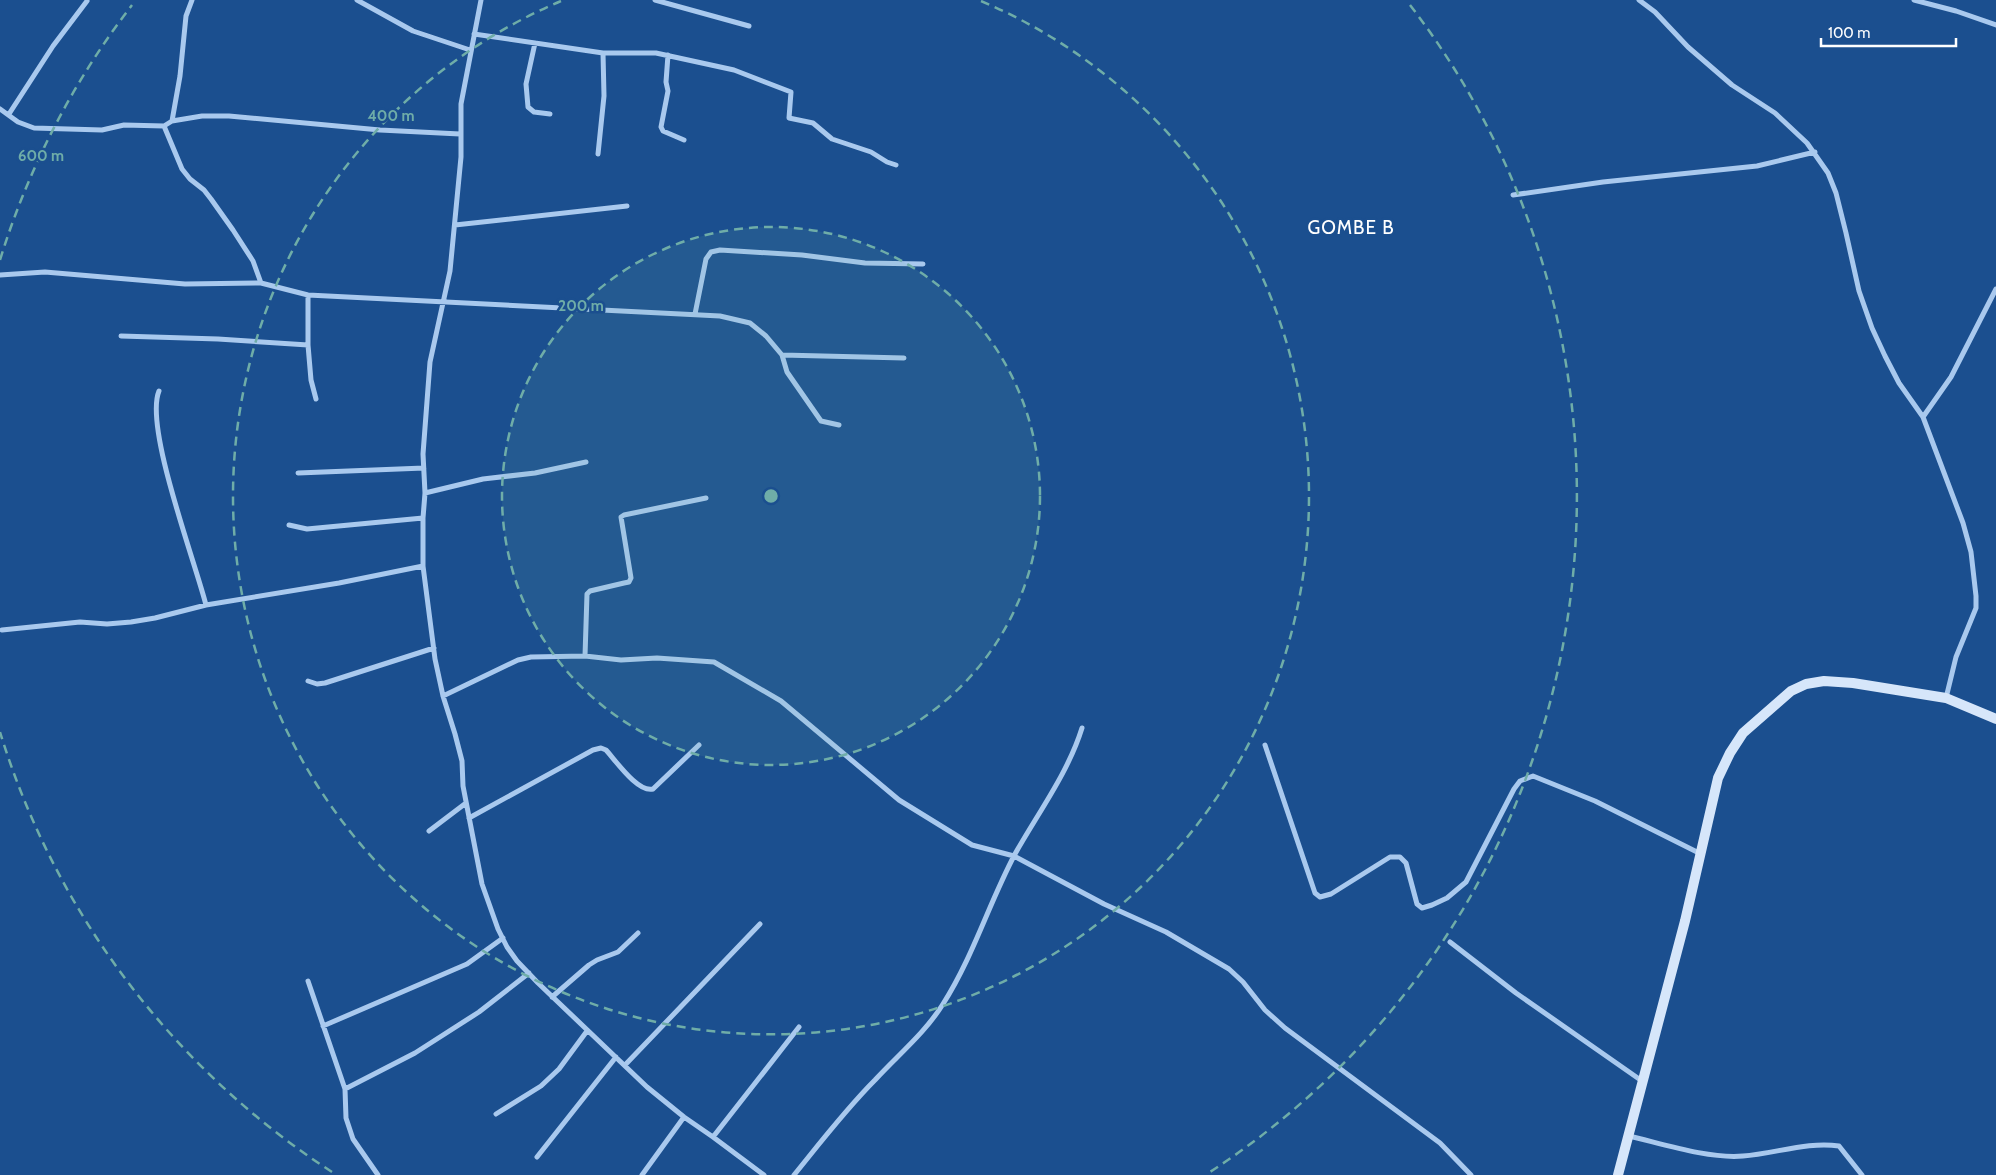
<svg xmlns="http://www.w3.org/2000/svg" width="1996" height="1175" font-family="Cabin,sans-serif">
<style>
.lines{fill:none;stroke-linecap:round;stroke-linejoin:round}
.street{stroke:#a9c9ee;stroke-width:5}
.secondary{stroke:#d6e6fa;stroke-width:10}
.ring{fill:none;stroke:#6fada8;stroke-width:2.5;stroke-dasharray:9 6}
.labels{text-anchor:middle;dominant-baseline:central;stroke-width:5;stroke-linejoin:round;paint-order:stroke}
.quarter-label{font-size:19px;letter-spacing:1px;fill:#fff;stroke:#1b4f8f}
.centre{fill:#6fada8;stroke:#1b4f8f;stroke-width:2.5}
.ring-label{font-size:15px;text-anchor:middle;font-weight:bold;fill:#6fada8;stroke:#1b4f8f;stroke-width:5;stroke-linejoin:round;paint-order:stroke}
</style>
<rect width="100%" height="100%" fill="#1b4f8f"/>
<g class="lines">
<path class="street" d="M357,0L413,31L470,50
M481,0L461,104V157L450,271L430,362L423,454L425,493L423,518V566L435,659L443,696L455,734L462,761L463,786L482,884L498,929L507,947L517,961L538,983L647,1087L684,1117L713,1137L764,1175
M655,0L749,26
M1639,0L1655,12L1688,47L1732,85L1775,113L1807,143L1828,173L1836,193L1846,233L1859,291L1872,328L1885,356L1899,383L1923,417L1963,523L1971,552L1976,596V608L1956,657L1946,698
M1914,0L1956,11L1996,25
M474,34L603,53H656L734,70L791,92L789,118L813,123L832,139L871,152L887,162L896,165
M535,43L526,84L528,107L534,112L550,114
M668,55L666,82L668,91L661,127L663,131L684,140
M0,109L18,122L34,128L102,130L124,125L164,126L172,121L202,116H229L380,130L460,134
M9,114L53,46L87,1
M172,121L180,76L186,16L192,0
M164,126L182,169L190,179L204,190L211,199L233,230L253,261L261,283
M598,154L604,96L603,53
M1513,195L1603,182L1757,166L1815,152
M455,225L627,206
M0,275L45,272L185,284L261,283L308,295L720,316L750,323L766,336L782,355L787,372L821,421L839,425
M695,314L706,259L711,252L720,250L802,255L865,263L923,264
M121,336L218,339L308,345V295
M308,345L311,380L316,399
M782,355L904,358
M159,391C144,427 195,561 206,605L339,583L423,566
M1923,417L1951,377L1996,289
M298,473L424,468
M425,493L483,479L535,473L586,462
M289,525L307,529L423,518
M2,630L80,622L107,624L131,622L155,618L206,605
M585,656L587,594L590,591L624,583L629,582L631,578L621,517L624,515L706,498
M308,681L317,684L325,683L434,648
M443,696L518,660L531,657L585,656L621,660L657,658L714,662L781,701L899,800L972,845L1014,856L1104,904L1166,932L1229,969L1243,982L1265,1010L1285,1028L1440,1143L1471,1175
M1265,745L1315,893L1320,897L1331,894L1390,857H1400L1406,863L1417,904L1422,908L1432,905L1447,898L1466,882L1514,789L1520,781L1533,776L1595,801L1701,854
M469,818L593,750L601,748L606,750C616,761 638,793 653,789L699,745
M429,831L466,803
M1450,942L1516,993L1642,1081
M308,981L345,1089L346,1118L353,1139L378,1175
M552,997L589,965L597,960L618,952L638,933
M323,1026L467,964L503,938
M625,1065L760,924
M345,1089L415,1053L479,1012L529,973
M496,1114L541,1086L559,1069L587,1031
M1629,1136C1663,1144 1709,1159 1743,1156C1774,1154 1808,1141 1839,1146L1862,1175
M713,1137L799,1027
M537,1157L616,1057
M642,1175L684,1117
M794,1175C820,1143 846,1109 875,1080C898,1055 925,1033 943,1004C973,957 989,903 1015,854C1038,813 1068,773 1082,728"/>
<path class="secondary" d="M1618,1175L1685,921L1718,778L1730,753L1743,733L1791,691L1806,684L1824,681L1853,683L1946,698L1996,719"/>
</g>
<circle cx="771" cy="496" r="269" fill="#6fada8" fill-opacity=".12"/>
<g class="ring">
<circle cx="771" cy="496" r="269"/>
<path d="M981 1A538 538 0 1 1 561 1"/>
<path d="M332 1172A806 806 0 0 1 0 732M0 260A806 806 0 0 1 132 5M1410 5A806 806 0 0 1 1210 1172"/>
</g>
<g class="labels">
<g class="quarter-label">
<text x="1351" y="227">GOMBE B</text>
</g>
</g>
<circle cx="771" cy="496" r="8" class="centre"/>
<g class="ring-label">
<text x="391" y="121">400 m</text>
<text x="41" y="161">600 m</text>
<text x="581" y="311">200 m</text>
</g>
<path d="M1821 38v8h135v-8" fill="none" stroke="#ffffff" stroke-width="2.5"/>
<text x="1828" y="38" font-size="15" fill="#ffffff" stroke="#1b4f8f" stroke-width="4" paint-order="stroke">100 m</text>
</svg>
